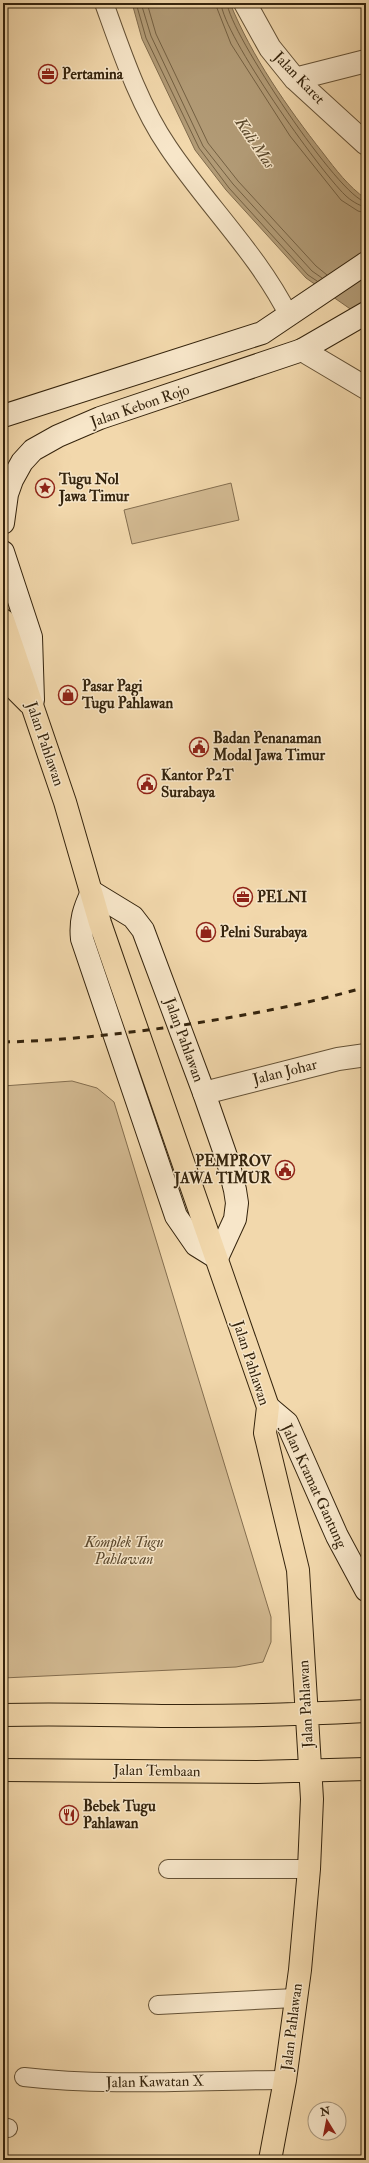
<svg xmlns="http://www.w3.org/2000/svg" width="369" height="2163" font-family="'IM FELL Double Pica',serif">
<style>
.green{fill:#d2b991;stroke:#846e4f}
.water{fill:#b29b76;stroke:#806b4c}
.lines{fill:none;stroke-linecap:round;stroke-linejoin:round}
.shore{stroke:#746042;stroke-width:1}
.minor-casing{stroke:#645135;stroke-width:20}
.tertiary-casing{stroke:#645135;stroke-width:24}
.secondary-casing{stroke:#35240d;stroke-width:24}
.primary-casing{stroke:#35240d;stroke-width:24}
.minor{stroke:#f7e6c9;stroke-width:18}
.tertiary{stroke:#f7e6c9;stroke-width:22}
.secondary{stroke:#f7e6c9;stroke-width:22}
.primary{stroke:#f2d8ac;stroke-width:22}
.rail{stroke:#35240d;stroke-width:3;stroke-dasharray:7 7;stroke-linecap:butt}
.labels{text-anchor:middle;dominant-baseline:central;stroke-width:3;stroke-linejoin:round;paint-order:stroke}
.poi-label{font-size:15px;font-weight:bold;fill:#35240d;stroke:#f7e6c9;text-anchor:start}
.street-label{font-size:15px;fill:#35240d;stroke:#f7e6c9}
.park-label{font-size:15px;font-style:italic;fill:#5c492e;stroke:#f7e6c9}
.water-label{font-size:16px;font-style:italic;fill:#5a482c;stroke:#f7e6c9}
</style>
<rect width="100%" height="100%" fill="#f2d8ac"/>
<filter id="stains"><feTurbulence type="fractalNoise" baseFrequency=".005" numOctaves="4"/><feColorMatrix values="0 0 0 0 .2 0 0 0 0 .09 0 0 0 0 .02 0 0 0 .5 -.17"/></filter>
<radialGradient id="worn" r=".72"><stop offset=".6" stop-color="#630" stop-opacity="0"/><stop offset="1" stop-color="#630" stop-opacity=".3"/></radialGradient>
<path class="green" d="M231,483L239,520L132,544L124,510Z
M72,1081L97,1088L114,1102L271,1617V1642L263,1662L236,1667L3,1678V1086Z"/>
<path class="water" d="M132,3H230C252,57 287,107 323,153C336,170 348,186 366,199V320L306,278L226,190L195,150L142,39Z"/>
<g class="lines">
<path class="shore" d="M136,3L146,38L199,148L229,188L308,275L317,281
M141,3L151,36L203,146L233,184L312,271L322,278
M147,3L156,34L208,143L238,181L316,266L327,275
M215,3L231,44L290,136L341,200L358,211L366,213
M221,3C223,35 319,170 345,195C350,200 359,206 366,207
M227,3C229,32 340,199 366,202"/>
<defs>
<path id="minor" d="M104,3C121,50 139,105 168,147C206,204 258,254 289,316
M168,1869H309
M158,2005L295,1998
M24,2077C111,2087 198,2080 285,2080
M3,2127L8,2128"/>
<path id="tertiary" d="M245,3L270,48L295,79L366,144
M295,79L366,61
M302,350L366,388
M204,1093L338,1059L366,1055"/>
<path id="secondary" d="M3,416L262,333L366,263
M3,523L7,494L12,480L22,462L33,450L58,436L100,418L302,350L366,313
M3,552L31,637L33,700
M92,892L133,917L143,930L204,1093L228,1162L235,1190L237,1203L235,1219L217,1258L196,1245L176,1216L82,939C80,921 84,909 92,892Z
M268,1407L287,1423L337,1536L366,1590"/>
<path id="primary" d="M3,620L65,802L100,923L268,1407L265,1433L298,1570L312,1799L309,1869L300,1970L285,2080L270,2160
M3,677L29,703
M3,1715C66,1713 128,1716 191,1716C249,1716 308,1714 366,1711
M3,1770L257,1772L366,1769"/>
</defs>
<use href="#minor" class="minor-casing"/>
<use href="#tertiary" class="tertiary-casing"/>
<use href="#secondary" class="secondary-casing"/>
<use href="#primary" class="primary-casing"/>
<use href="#minor" class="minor"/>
<use href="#tertiary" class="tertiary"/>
<use href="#secondary" class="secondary"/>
<use href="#primary" class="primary"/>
<path class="rail" d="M3,1042C57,1041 110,1035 163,1028C232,1018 300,1006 366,987"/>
</g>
<defs>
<symbol id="office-ring" viewBox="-11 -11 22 22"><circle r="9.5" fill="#f7e6c9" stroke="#8f2418" stroke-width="1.5"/><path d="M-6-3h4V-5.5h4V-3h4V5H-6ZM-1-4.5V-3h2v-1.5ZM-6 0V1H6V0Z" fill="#8f2418"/></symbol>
<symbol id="sight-ring" viewBox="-11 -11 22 22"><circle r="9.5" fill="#f7e6c9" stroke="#8f2418" stroke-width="1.5"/><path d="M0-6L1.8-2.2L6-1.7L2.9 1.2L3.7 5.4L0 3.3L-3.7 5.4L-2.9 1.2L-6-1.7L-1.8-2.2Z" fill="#8f2418"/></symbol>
<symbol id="shop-ring" viewBox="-11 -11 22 22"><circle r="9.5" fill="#f7e6c9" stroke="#8f2418" stroke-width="1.5"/><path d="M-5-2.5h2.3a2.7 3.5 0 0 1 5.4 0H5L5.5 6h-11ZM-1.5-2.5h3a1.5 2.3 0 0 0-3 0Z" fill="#8f2418"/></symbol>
<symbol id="civic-ring" viewBox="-11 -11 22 22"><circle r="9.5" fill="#f7e6c9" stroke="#8f2418" stroke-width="1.5"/><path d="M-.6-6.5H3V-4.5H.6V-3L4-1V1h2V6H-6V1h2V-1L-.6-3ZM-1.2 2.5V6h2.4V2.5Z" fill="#8f2418"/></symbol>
<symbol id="restaurant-ring" viewBox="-11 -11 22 22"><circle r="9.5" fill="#f7e6c9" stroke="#8f2418" stroke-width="1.5"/><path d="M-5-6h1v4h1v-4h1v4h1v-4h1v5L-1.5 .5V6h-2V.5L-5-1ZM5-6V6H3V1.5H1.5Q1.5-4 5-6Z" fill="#8f2418"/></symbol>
</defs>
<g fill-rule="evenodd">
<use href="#office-ring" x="37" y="63" width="22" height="22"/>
<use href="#sight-ring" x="34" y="477" width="22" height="22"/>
<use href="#shop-ring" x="57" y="684" width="22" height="22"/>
<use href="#civic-ring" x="188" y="736" width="22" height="22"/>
<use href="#civic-ring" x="136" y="773" width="22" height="22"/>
<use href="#office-ring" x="232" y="886" width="22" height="22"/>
<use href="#shop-ring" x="195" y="921" width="22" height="22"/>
<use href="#civic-ring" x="274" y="1159" width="22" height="22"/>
<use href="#restaurant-ring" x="58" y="1804" width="22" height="22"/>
</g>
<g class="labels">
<g class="poi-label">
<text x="62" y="74">Pertamina</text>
<text x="59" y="479">Tugu Nol<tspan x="59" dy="17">Jawa Timur</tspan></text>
<text x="82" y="686">Pasar Pagi<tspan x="82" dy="17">Tugu Pahlawan</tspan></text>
<text x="213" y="738">Badan Penanaman<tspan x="213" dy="17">Modal Jawa Timur</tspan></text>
<text x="161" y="775">Kantor P2T<tspan x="161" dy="17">Surabaya</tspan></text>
<text x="257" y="897">PELNI</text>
<text x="220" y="932">Pelni Surabaya</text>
<text x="271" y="1161" text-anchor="end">PEMPROV<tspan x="271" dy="17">JAWA TIMUR</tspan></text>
<text x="83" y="1806">Bebek Tugu<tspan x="83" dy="17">Pahlawan</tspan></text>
</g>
<g class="street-label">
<text transform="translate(299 78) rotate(46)">Jalan Karet</text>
<text transform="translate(140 406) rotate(-19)">Jalan Kebon Rojo</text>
<text transform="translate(45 744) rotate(71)">Jalan Pahlawan</text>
<text transform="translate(184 1040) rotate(70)">Jalan Pahlawan</text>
<text transform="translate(285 1072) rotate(-14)">Jalan Johar</text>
<text transform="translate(251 1363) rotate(72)">Jalan Pahlawan</text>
<text transform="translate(314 1486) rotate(65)">Jalan Kramat Gantung</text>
<text transform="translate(306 1704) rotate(-93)">Jalan Pahlawan</text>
<text transform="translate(157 1771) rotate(1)">Jalan Tembaan</text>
<text transform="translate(292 2027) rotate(-83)">Jalan Pahlawan</text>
<text transform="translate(155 2082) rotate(-1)">Jalan Kawatan X</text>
</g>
<g class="park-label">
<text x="124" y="1542">Komplek Tugu<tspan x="124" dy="17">Pahlawan</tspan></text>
</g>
<g class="water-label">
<text transform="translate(255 143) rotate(56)">Kali Mas</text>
</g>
</g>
<rect width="369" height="2163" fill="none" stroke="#f2d8ac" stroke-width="16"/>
<rect x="4" y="4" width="361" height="2155" fill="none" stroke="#35240d" stroke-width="2"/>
<rect x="8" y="8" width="353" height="2147" fill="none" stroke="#35240d"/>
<g transform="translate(327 2121) rotate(350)"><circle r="19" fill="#f7e6c9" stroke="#a9987e"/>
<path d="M0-3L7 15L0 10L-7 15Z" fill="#8f2418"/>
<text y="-6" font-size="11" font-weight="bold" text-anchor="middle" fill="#35240d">N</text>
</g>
<rect width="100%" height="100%" filter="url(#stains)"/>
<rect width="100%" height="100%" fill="url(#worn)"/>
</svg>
